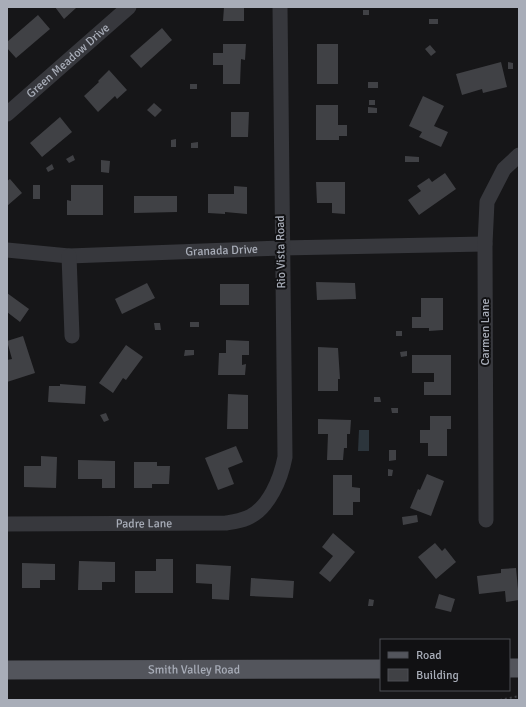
<svg xmlns="http://www.w3.org/2000/svg" width="526" height="707" font-family="Signika,sans-serif">
<style>
.water{fill:#2c353c}
.building{fill:#404145}
.lines{fill:none;stroke-linecap:round;stroke-linejoin:round}
.path{stroke:#3d3f44;stroke-width:2;stroke-dasharray:2 3;stroke-linecap:butt}
.minor{stroke:#37383d;stroke-width:15}
.major{stroke:#53555c;stroke-width:19}
.labels{text-anchor:middle;dominant-baseline:central;stroke-width:4;stroke-linejoin:round;paint-order:stroke}
.street-label{font-size:12px;fill:#a8adb8;stroke:#111113}
</style>
<rect width="100%" height="100%" fill="#161618"/>
<path class="water" d="M359,430H369V451H358Z"/>
<path class="building" d="M55,7H75L76,8L64,19Z
M224,7H244V21H223Z
M363,10H369V15H363Z
M38,15L50,29L16,58L7,48V42Z
M429,19H438V24H429Z
M162,28L172,40L141,68L130,56Z
M223,44H246L245,60L241,59L240,84H223V65H213V53H223Z
M317,44H338V84H317Z
M430,45L436,52L431,56L425,49Z
M501,62L507,87L483,93L482,89L462,95L456,74Z
M508,62L513,63V69H508Z
M109,70L127,90L117,99L115,96L98,112L84,96L99,82L98,81Z
M368,82H378V88H368Z
M190,84H197V89H190Z
M423,96L444,106L434,126L448,132L441,147L419,137L422,132L409,126Z
M369,100H375V105H369Z
M154,103L162,110L155,117L147,110Z
M316,105H338V125H347V136H339V140H316Z
M368,107L377,108V113H368Z
M231,112H249L248,137H231Z
M60,117L72,132L42,157L30,143Z
M176,139V147H171V140Z
M198,142V148H191V143Z
M73,155L75,160L69,163L66,159Z
M405,156L419,157V162H405Z
M101,160L110,161L109,173L101,172Z
M52,164L54,169L48,172L46,168Z
M445,173L456,189L419,215L408,200L421,191L417,186L429,178L432,182Z
M10,179L22,193L7,206V181Z
M316,182H345V214L332,213V203H317Z
M33,185H40V199H33Z
M71,185H103V215H67V200L71,201Z
M234,186L247,187V214L225,212V214L208,213V194H234Z
M134,196H177V212L134,213Z
M316,282L355,283L356,299L317,300Z
M147,283L155,298L122,314L115,299Z
M220,284H249V305H220Z
M7,293L29,309L20,322L7,312Z
M421,298H443V330L429,331V328H412V317H421Z
M190,322H199V327H190Z
M154,323H160L161,330H155Z
M396,331H402V336H396Z
M23,336L35,373L7,382V360L12,359L7,341Z
M226,340L249,341V355H242V365L246,364L245,375H218L219,353H226Z
M126,345L143,357L126,380L123,378L113,393L99,383Z
M318,347L338,348L340,379H338V391H318Z
M185,350H194V355L184,356Z
M407,351V356L401,357L400,352Z
M412,355H451V395H424V382H434V373H412Z
M60,384L86,386L85,404L48,402L49,386H60Z
M228,394L248,395V429H227Z
M374,397H380L381,402H374Z
M391,408H398V413H392Z
M106,413L109,420L104,422L100,415Z
M430,416H451V429H447V456H428V443H420V430H430Z
M318,419L351,420L350,434H347V448H344L343,460H327L328,434H318Z
M236,446L243,462L228,468L234,484L218,490L205,458Z
M389,450H396V460L389,461Z
M41,456L57,457L56,488L24,487V466H41Z
M78,460L115,461V488H102V479H78Z
M134,462H157V466H170L169,484H152V488H134Z
M388,469L393,470L392,476H388Z
M427,474L444,481L431,516L410,508L418,489L420,490Z
M333,475H352V487L360,488V502H353V515H333Z
M417,515L418,522L403,525L402,517Z
M333,533L355,552L330,582L319,573L333,556L322,547Z
M435,543L442,551L445,548L456,562L436,579L418,557Z
M156,559H173V593H135V571H156Z
M79,561L115,562V582H102V590H78Z
M22,563L55,564V580H40V588H22Z
M196,564L231,566L229,600L212,599V584L196,583Z
M516,568L519,600L506,602L505,591L479,594L477,576L501,573V569Z
M251,578L294,581L293,598L250,596Z
M439,594L455,599L451,612L435,608Z
M369,599L374,600L373,606H368Z"/>
<g class="lines">
<path class="path" d="M290,700H296
M500,700L519,696"/>
<g class="minor">
<path id="s1" d="M7,114L129,7"/>
<path id="s2" d="M7,250L69,256L281,248L485,244"/>
<path d="M69,256L72,336"/>
<path d="M486,520L485,244L487,202L504,169L519,155"/>
<path id="s3" d="M7,524L226,523C232,522 240,521 247,518C269,509 281,478 285,457L280,7"/>
</g>
<g class="major">
<path d="M509,668H519"/>
<path id="s4" d="M7,670L381,669"/>
</g>
</g>
<g class="labels">
<g class="street-label">
<text stroke="none"><textPath href="#s1" startOffset="81">Green Meadow Drive</textPath></text>
<text stroke="none"><textPath href="#s2" startOffset="215">Granada Drive</textPath></text>
<text transform="translate(281 252) rotate(-91)">Rio Vista Road</text>
<text transform="translate(485 332) rotate(-90)">Carmen Lane</text>
<text stroke="none"><textPath href="#s3" startOffset="137">Padre Lane</textPath></text>
<text stroke="none"><textPath href="#s4" startOffset="187">Smith Valley Road</textPath></text>
</g>
</g>
<rect width="526" height="707" fill="none" stroke="#a8adb8" stroke-width="16"/>
<rect x="380" y="639" width="130" height="52" fill="#111113" stroke="#4d4f55"/>
<rect x="388" y="652" width="20" height="6" fill="#53555c" stroke="#4d4f55"/>
<text x="416" y="659" font-size="12" fill="#a8adb8">Road</text>
<rect x="388" y="669" width="20" height="12" fill="#404145" stroke="#4d4f55"/>
<text x="416" y="679" font-size="12" fill="#a8adb8">Building</text>
</svg>
